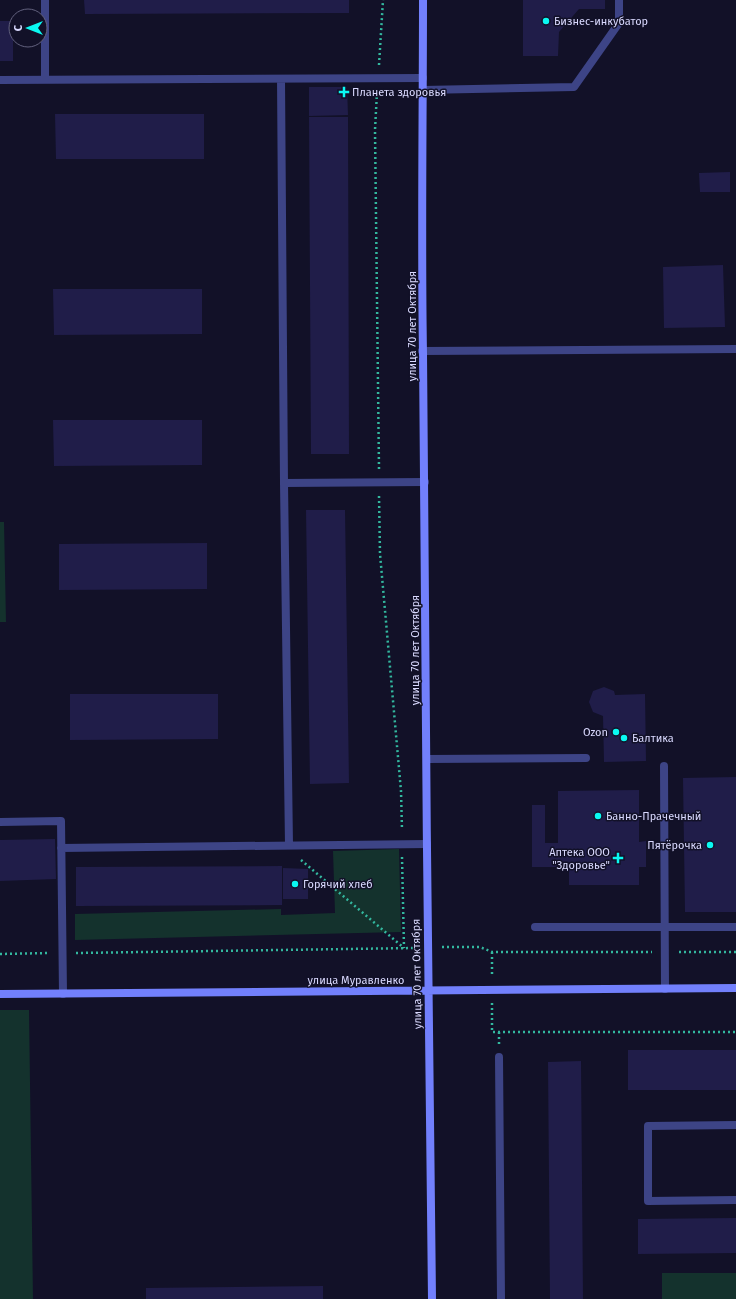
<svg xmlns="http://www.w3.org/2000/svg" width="736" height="1299" font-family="'Fira Sans',sans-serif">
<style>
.green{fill:#14322d}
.building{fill:#201d49}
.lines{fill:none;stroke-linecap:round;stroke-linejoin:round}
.path{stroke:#33b89f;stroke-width:2.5;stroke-dasharray:2 3;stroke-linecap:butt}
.lane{stroke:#3d4486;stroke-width:8}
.secondary{stroke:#7280fc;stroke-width:8}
.poi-dot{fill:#0af9f2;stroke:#121128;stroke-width:1.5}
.labels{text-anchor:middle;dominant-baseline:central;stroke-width:3;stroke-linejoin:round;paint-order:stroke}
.poi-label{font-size:11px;fill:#d9d9fe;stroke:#121128;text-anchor:start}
.street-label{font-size:11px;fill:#d9d9fe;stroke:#121128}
</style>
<rect width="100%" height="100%" fill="#121128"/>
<path class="green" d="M0,522H4L6,622H0Z
M399,849L401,932L75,940V914L281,909V915L335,913L333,851Z
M0,1010H29L33,1299H0Z
M662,1273H736V1299H662Z"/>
<path class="building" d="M84,0H349V13L85,14Z
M523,0H605V9H579L559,32L558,56H523Z
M0,21H13V61H0Z
M309,87H347L348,115L309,116Z
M55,114H204V159H56Z
M309,117H348L349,454H311Z
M730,172V192H700L699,173Z
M723,265L725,327L664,328L663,267Z
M53,289H202V334L54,335Z
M53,420H202V465L54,466Z
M306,510H345L349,783L310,784Z
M207,543V589L59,590V544Z
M604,687L614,691L615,695L645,694L646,761L604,762L603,716L593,712L589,702L593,691Z
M70,694H218V739L70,740Z
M736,777V912H685L683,778Z
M639,790V842L646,841V867H639V885H569V867H532V805H545V843H558V791Z
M55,839L56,879L0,881V840Z
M282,866V905L76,906V867Z
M283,868L308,869V899H283Z
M628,1050H736V1090H628Z
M581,1061L583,1299H550L548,1062Z
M736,1218V1253L638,1254V1219Z
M323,1286V1299H146V1288Z"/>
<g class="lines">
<path class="path" d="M379,65L383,0
M377,92L375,130L379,469
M379,496L380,554L401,791L402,830
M402,857L404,948
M301,860L404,948
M442,947H480L492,952H652
M492,952V976
M679,952H736
M76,953L415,948
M0,954L49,953
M492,1003V1032H736
M499,1032V1044"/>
<path class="lane" d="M45,0V80
M281,79L284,483L425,482
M0,80L423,78
M423,90L574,87L619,23V0
M422,351L736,349
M284,483L289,845
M427,759L586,758
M664,766L665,989
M0,822L61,821L63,994
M61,848L427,844
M535,927H736
M499,1057L501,1299
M736,1125L648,1126V1201L736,1200"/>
<path class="secondary" d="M423,0C423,117 421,235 423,353C425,668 428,984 432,1299
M0,994L736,988"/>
</g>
<g class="poi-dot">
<circle cx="546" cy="21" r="4"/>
<path d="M342 86h4v4h4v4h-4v4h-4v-4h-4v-4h4z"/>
<circle cx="616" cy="732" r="4"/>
<circle cx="624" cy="738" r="4"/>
<circle cx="598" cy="816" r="4"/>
<circle cx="710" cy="845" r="4"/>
<path d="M616 852h4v4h4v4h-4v4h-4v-4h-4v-4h4z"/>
<circle cx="295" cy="884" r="4"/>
</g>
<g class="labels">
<g class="poi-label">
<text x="554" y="21">Бизнес-инкубатор</text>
<text x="352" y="92">Планета здоровья</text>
<text x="608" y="732" text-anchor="end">Ozon</text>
<text x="632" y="738">Балтика</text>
<text x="606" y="816">Банно-Прачечный</text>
<text x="702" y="845" text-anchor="end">Пятёрочка</text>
<text x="610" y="852" text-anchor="end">Аптека ООО<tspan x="610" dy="13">"Здоровье"</tspan></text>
<text x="303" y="884">Горячий хлеб</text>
</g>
<g class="street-label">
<text transform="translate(412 326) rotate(-90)">улица 70 лет Октября</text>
<text transform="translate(415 650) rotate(-90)">улица 70 лет Октября</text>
<text transform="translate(417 974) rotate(-91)">улица 70 лет Октября</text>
<text x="356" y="980">улица Муравленко</text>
</g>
</g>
<g transform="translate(28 28) rotate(270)"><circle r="19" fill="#121128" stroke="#62617e"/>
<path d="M0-3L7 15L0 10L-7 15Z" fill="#0af9f2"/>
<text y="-6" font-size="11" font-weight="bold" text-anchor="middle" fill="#d9d9fe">С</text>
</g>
</svg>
